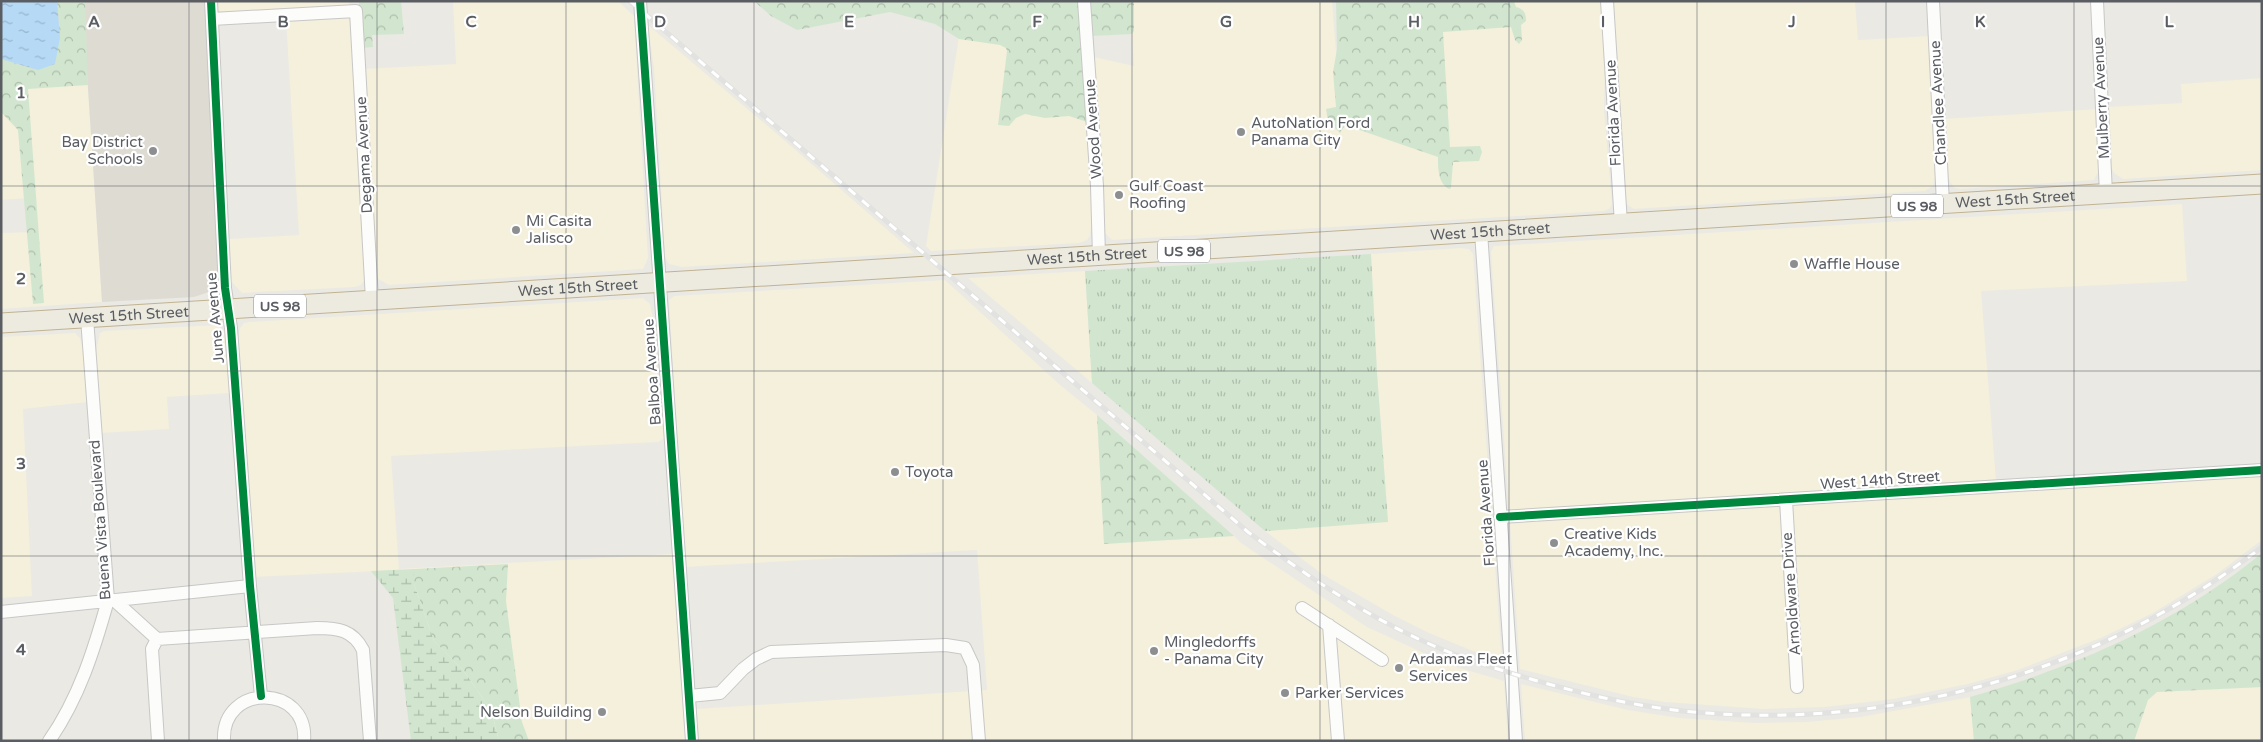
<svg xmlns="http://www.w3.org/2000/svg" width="2263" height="742" font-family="'Varela Round',sans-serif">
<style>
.commercial{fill:#f4f0dc}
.education{fill:#dedbd3}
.grass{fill:url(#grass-tufts)}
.forest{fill:url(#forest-crowns)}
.wetland{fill:url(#wetland-marsh)}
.water{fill:url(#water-ripples)}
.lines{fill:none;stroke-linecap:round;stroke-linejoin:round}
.minor-casing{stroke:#c7c7c6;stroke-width:14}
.highway-casing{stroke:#c1b392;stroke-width:21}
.minor{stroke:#fcfcfb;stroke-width:12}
.highway{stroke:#edebe0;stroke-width:19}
.rail-casing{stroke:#e2e2e1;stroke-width:5}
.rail{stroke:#fff;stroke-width:3;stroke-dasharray:9;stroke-linecap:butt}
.cycleway-casing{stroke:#fff;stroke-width:11}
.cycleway{stroke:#00873e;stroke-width:8}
.grid{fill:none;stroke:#5a5d62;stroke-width:1;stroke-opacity:0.55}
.poi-dot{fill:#8c8e90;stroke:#fff;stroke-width:2}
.labels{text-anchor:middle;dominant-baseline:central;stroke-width:4.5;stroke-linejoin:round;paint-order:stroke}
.shield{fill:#fff;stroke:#8c8e91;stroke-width:1}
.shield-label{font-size:14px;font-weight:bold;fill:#5a5d62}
.street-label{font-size:15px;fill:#5a5d62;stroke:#fff}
.poi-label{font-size:15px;fill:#5a5d62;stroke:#fff;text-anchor:start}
.grid-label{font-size:16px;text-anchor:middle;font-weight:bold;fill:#5a5d62;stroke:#fff;stroke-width:4.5;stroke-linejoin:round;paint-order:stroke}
</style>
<defs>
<pattern id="grass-tufts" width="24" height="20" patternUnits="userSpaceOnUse" patternTransform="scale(1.25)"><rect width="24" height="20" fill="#d2e6cf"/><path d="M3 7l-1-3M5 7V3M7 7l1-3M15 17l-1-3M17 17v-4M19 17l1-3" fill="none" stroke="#adbeab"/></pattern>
<pattern id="forest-crowns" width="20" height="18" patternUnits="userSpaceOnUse" patternTransform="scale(1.25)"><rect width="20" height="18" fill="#d2e6cf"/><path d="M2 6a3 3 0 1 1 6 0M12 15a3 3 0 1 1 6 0" fill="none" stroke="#adbeab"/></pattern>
<pattern id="wetland-marsh" width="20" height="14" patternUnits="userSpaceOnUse" patternTransform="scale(1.25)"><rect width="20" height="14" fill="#d2e6cf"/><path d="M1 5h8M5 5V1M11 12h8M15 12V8" fill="none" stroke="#adbeab"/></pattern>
<pattern id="water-ripples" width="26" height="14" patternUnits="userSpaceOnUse" patternTransform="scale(1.25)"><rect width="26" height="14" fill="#b6daf6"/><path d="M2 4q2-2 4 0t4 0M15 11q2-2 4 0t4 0" fill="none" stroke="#97b4cb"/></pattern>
</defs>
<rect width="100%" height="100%" fill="#eae9e4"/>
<path class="commercial" d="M216,1H349V7L216,13Z
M453,1H618L634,16L648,258L643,269L389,285L376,278L364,69L456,64Z
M1130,1H1332L1341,116L1435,1H1601L1605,66L1604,110L1612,204L1609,209L1604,211L1112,240L1104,232L1094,57L1134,66Z
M1612,1H1855L1858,40L1930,36L1936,173L1933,186L1925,191L1649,208L1634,209L1629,206L1626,203Z
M345,16L352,21L365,279L361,285L355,287L242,293L231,281L228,239L299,235L286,19Z
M648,25L776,133L914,253L681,267L669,264L665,257L654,69Z
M960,30L1083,55L1093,208L1090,236L1087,240L1079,243L931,251L926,246Z
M87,73L102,302L1,309V233L31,232L29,198L1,200V79Z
M2262,78V170L2123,179L2114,173L2111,167L2107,107L2182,103L2181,84Z
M2098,109L2100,168L2094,180L1961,189L1955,188L1950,182L1946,166L1943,119Z
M2182,204L2187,281L1981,291L1996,481L1509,511L1491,252L1494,246Z
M1460,248L1469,249L1473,254L1502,663L1429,633L1393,615L1322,574L1265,531L1388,521L1377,373L1371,254Z
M1085,271L1092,383L968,278L1001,276Z
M945,280L1059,384L1097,415L1104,544L1234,536L1241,543L1367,627L1450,665L1504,681L1508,741H698L696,709L987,690L977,550L685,567L669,300L674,296Z
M643,298L650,304L652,314L664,438L658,442L391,456L399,569L674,554L688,741H412L399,570L253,577L238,336L240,328L244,323L249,322Z
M217,325L225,332L227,337L230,393L167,397L169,429L100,433L95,357L100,333L104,331Z
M75,333L80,338L86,363L88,402L23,409L32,596L1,598V337Z
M2262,475V540L2217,574L2153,613L2103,637L2018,670L1968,684L1893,699L1825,707L1763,709L1665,702L1633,697L1520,669L1510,522L1781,506L1793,693L1803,692L1791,505Z
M1521,684L1628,710L1679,718L1755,723L1807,722L1860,717L1970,697L1974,741H1525Z
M2262,687V741H2134L2148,700L2157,692Z"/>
<path class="education" d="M1,1H205L219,271L216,283L209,292L194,297L102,302L87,73L1,79Z"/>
<path class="grass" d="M1371,254L1377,373L1388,522L1265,531L1092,383L1085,271Z"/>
<path class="forest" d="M57,1H85L88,85L28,89L44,303L33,304L18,130L1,112V59L38,70L60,38Z
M359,1H401L404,34L372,35L373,47L362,48Z
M754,1H1079L1087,122L1069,116L1045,118L1025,114L1016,118L1009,126L998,125L1007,51L1006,48L1000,45L959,39L935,24L890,12L797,30L771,16Z
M1089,1H1134V31L1132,34L1092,36Z
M1336,1H1514L1516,7C1524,9 1526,13 1526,21L1521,25L1522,40L1519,44L1515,40L1511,27L1443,32L1450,147L1480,146L1482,152L1479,161L1453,162L1451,188L1449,189C1438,183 1438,169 1438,157L1345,125L1340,133L1328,121L1326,109L1336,107L1333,72L1337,49Z
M1097,415L1234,536L1104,544Z
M2262,553V687L2157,692L2148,700L2134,741H1974L1970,697C2075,667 2177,623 2262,553Z
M508,564L506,601L522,722L529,741H499L491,710L463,670L434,641L414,584V569Z"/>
<path class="wetland" d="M414,569V584L434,641L463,670L491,710L499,741H411L393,598L371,571Z"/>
<path class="water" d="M1,1H57L60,38L55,64L38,70L1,59Z"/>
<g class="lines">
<defs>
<path id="minor" d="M211,1L225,288L231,328L250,586L261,696
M640,1L692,741
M1084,1L1097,186L1099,256
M1607,1L1621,224
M1933,1L1943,204
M2097,1L2106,194
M212,19L356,11L372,300
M1481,232L1516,741
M1786,500L1797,687
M1500,517L2262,470
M114,600L157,639
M1302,608L1382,660
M1,612L250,586
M1329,625L1338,741
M689,696L720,693L743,669L756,659L771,652L946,645L965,648L973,665L979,741
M49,741C79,698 94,650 108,600L87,318
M158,741L152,649L157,639L317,628C338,628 353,630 363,650L370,741
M224,741C221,682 309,684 304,741"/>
<g id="highway">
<path id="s1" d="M1,323L2262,184"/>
</g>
</defs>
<use href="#minor" class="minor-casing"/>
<use href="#highway" class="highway-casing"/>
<use href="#minor" class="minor"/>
<use href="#highway" class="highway"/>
<defs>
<path id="rail" d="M630,1L1248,532C1304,574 1361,613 1425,642C1460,658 1497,669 1534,680C1590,696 1647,709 1706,713C1902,728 2106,668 2262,547"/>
</defs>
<use href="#rail" class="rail-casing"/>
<use href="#rail" class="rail"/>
<defs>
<path id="cycleway" d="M211,1L225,288L231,328L250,586L261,696
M640,1L692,741
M1500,517L2262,470"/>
</defs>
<use href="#cycleway" class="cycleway-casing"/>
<use href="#cycleway" class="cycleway"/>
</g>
<path class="grid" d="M189,1V741M377,1V741M566,1V741M754,1V741M943,1V741M1132,1V741M1320,1V741M1509,1V741M1697,1V741M1886,1V741M2074,1V741M1,186H2262M1,371H2262M1,556H2262"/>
<g class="poi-dot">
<circle cx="1241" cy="132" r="5"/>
<circle cx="153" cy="151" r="5"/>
<circle cx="1119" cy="195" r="5"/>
<circle cx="516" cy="230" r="5"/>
<circle cx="1794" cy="264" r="5"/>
<circle cx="895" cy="472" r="5"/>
<circle cx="1554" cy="543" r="5"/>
<circle cx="1154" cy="651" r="5"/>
<circle cx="1399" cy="668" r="5"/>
<circle cx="1285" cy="693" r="5"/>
<circle cx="602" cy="712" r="5"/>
</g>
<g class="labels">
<g class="shield">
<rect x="1891" y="194.5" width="52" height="23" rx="4"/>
<rect x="1158" y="239.5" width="52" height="23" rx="4"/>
<rect x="254" y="294.5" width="52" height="23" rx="4"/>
</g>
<g class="shield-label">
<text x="1917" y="206">US 98</text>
<text x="1184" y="251">US 98</text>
<text x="280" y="306">US 98</text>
</g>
<g class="street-label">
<text transform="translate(2101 98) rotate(-93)">Mulberry Avenue</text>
<text transform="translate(1938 103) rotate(-93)">Chandlee Avenue</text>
<text transform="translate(1613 113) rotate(-93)">Florida Avenue</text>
<text transform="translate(1093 129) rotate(-94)">Wood Avenue</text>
<text transform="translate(364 155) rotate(-93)">Degama Avenue</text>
<text stroke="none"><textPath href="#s1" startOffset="2018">West 15th Street</textPath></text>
<text stroke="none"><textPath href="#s1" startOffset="1492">West 15th Street</textPath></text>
<text stroke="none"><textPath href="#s1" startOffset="1088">West 15th Street</textPath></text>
<text stroke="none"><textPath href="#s1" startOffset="578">West 15th Street</textPath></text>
<text stroke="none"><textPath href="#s1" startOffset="128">West 15th Street</textPath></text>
<text transform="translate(215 318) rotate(-95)">June Avenue</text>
<text transform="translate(652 372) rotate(-94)">Balboa Avenue</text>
<text transform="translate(1880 480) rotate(-4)">West 14th Street</text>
<text transform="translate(1486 513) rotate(-94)">Florida Avenue</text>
<text transform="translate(100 520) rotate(-94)">Buena Vista Boulevard</text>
<text transform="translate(1791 594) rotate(-94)">Arnoldware Drive</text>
</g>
<g class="poi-label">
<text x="1251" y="123">AutoNation Ford<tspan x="1251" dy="17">Panama City</tspan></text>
<text x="143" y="142" text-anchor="end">Bay District<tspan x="143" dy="17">Schools</tspan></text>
<text x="1129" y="186">Gulf Coast<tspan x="1129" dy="17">Roofing</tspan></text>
<text x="526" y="221">Mi Casita<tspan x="526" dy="17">Jalisco</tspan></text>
<text x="1804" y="264">Waffle House</text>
<text x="905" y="472">Toyota</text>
<text x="1564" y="534">Creative Kids<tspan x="1564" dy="17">Academy, Inc.</tspan></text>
<text x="1164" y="642">Mingledorffs<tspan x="1164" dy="17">- Panama City</tspan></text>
<text x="1409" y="659">Ardamas Fleet<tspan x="1409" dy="17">Services</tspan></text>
<text x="1295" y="693">Parker Services</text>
<text x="592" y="712" text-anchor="end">Nelson Building</text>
</g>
</g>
<g class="grid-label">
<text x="94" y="27">A</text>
<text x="283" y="27">B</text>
<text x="471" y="27">C</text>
<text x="660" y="27">D</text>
<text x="849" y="27">E</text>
<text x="1037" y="27">F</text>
<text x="1226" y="27">G</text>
<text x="1414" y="27">H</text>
<text x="1603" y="27">I</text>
<text x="1792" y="27">J</text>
<text x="1980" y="27">K</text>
<text x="2169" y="27">L</text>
<text x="21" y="98">1</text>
<text x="21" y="284">2</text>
<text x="21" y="469">3</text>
<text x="21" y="655">4</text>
</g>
<rect width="2263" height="742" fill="none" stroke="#5a5d62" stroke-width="5"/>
</svg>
